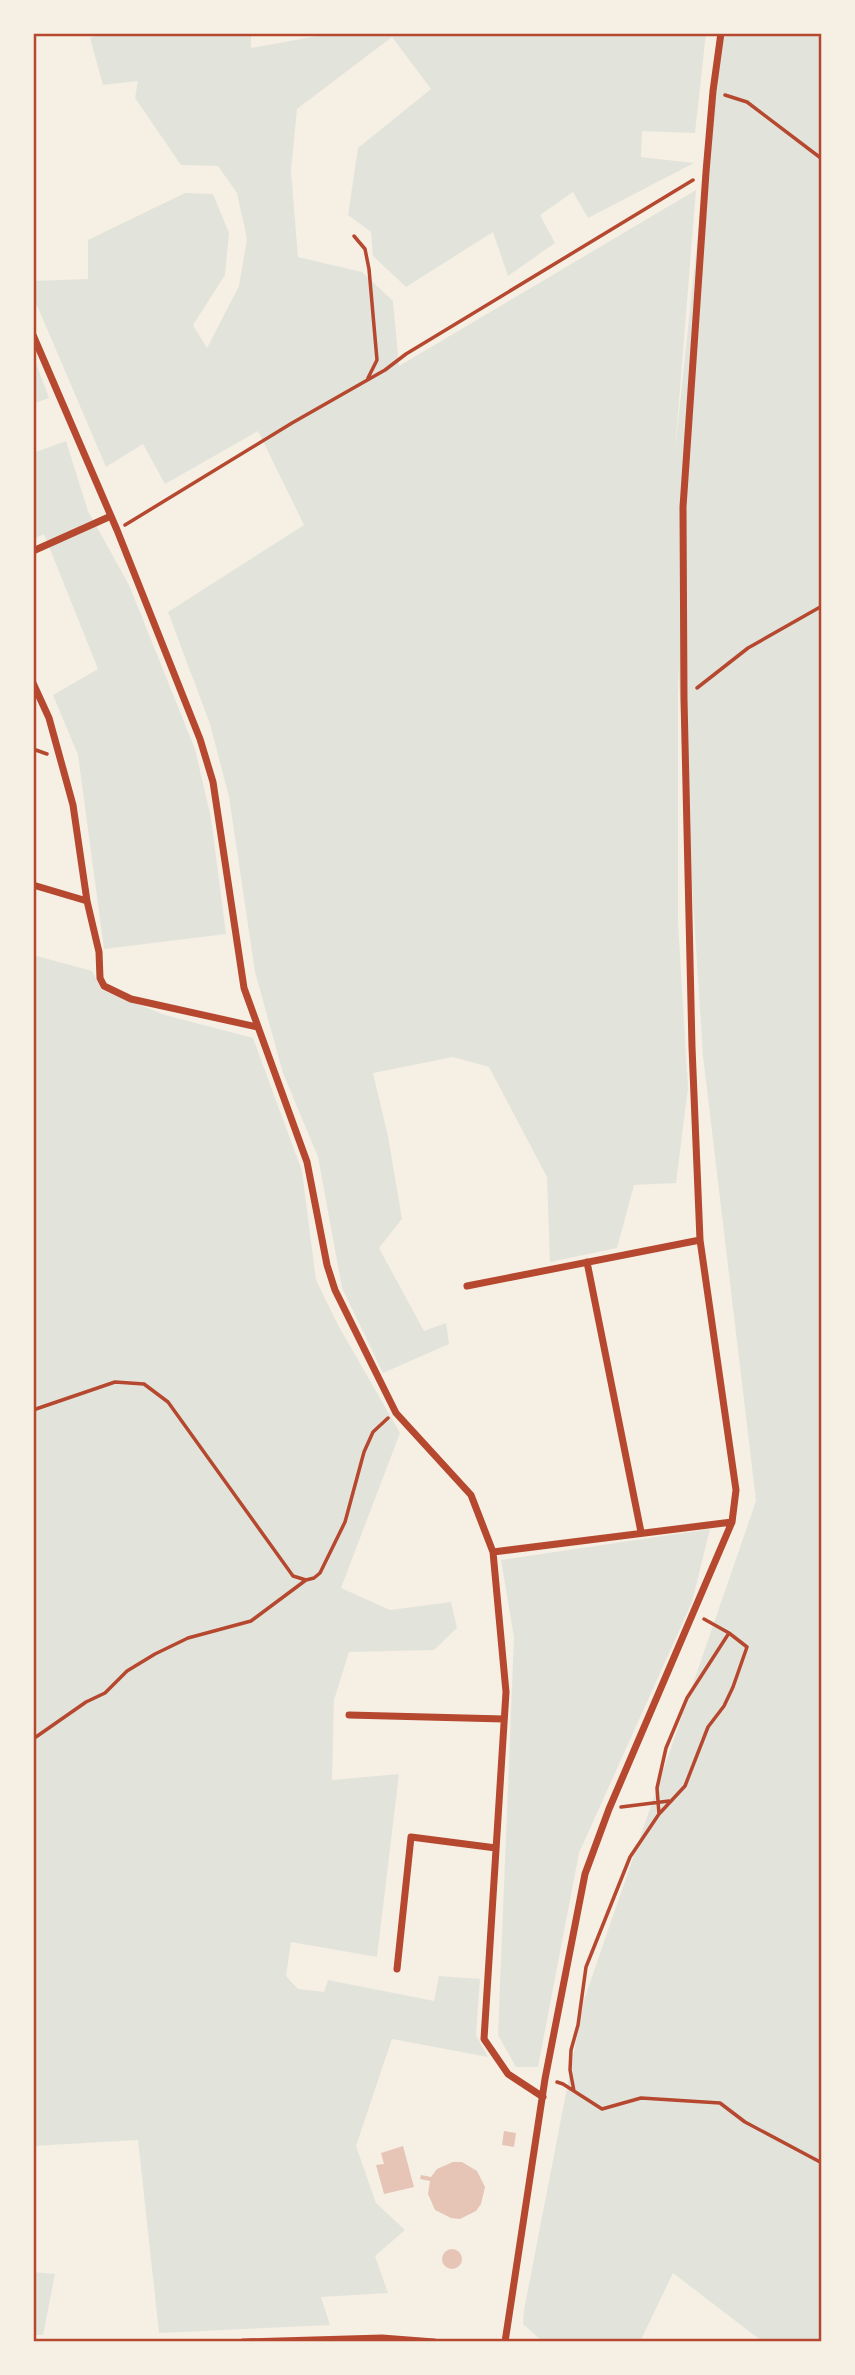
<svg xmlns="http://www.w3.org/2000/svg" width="855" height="2375" font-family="'Roboto Serif',serif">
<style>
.green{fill:#e2e4dc}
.building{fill:#e6c5b7}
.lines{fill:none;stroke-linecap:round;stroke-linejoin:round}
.path{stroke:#b5482f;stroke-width:3.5}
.minor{stroke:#b5482f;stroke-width:7}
.neatline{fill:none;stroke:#b5482f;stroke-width:2.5}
</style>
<rect width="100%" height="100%" fill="#f6efe4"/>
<path class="green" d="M105,33H251V48L334,33H706L695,133L642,131L641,157L694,163L588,218L573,192L540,215L555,243L508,276L493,232L406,287L373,256L371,232L348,215L358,148L431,89L392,37L297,109L291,171L298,257L362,272L393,301L399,366L696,190L675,451L713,91L717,33H822V2342H763L673,2273L640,2342H543L523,2324L524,2310L584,2000L756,1501L703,1056L678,667V923L688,1088L676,1183L634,1185L617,1248L550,1262L547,1177L489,1067L453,1057L373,1073L388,1136L402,1219L379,1248L424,1331L446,1323L449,1344L383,1373L342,1288L318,1157L283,1073L255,972L229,797L210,724L168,612L304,525L258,431L165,484L143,444L106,467L33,296V281L88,279V240L185,193L213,194L229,233L225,275L193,325L207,348L239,286L247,239L237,193L218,166L181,165L135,98L138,81L103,85L90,38Z
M33,355L49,398L33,404Z
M66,441L88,511L129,585L195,749L211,818L226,934L104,949L78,755L53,695L98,669L44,534L33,539V453Z
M33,955L92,971L102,990L165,1015L253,1038L302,1171L316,1280L338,1325L400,1433L341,1588L390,1610L451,1602L457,1628L434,1650L349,1652L334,1700L332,1780L399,1774L377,1957L291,1942L286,1976L298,1989L324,1992L328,1980L434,2001L439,1976L480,1979L476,2035L488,2057L392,2039L356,2146L376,2203L405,2230L375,2256L388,2293L321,2297L330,2325L159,2333L138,2140L33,2146Z
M710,1529L692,1602L579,1853L538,2067H516L498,2035L514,1637L501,1560Z
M33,2272L55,2274L43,2335H33Z"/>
<path class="building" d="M504,2131L516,2133L514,2147L502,2145Z
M403,2146L414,2187L384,2194L376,2165L384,2164L381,2153Z
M453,2162H462L477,2171L485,2187L481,2204L476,2211L460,2219L451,2218L435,2210L428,2194L430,2181L420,2179L421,2175L431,2177L437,2169Z
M442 2259a10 10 0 1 1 20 0a10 10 0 1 1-20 0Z"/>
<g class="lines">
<path class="path" d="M725,95L747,102L822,159
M354,236L365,249L369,269L377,360L368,378
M125,525L292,423L385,370L406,354L693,180
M697,688L748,648L822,606
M33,749L47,754
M33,1410L115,1382L144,1384L168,1402L293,1576L306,1580L314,1578L320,1573L345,1522L364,1452L373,1432L388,1418
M33,1739L86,1702L105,1693L127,1671L155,1654L188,1638L251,1621L306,1580
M621,1807L669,1801
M659,1814L685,1786L708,1727L724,1706L733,1687L747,1647L729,1633
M557,2082L563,2084L602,2109L641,2098L720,2103L745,2122L822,2163
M574,2091L570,2070L571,2050L578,2025L586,1967L630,1857L659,1814L657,1788L666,1748L687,1698L729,1633L704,1619"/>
<path class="minor" d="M33,335L117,530L200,739L213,782L244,988L307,1162L327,1265L335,1290L396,1413L471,1495L493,1552L506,1692L484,2039L508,2074L543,2097
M33,551L111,516
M33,683L49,718L73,805L87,901L99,952L100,978L104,986L131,999L257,1027
M33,885L87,901
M587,1262L641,1532
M467,1286L700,1240
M493,1552L732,1522
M349,1715L504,1719
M397,1969L411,1837L496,1848
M243,2342L382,2338L434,2342
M505,2342L545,2079L585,1874L609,1809L732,1522L736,1490L700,1240L692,1047L684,699L683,507L706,172L713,91L721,33"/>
</g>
<rect width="855" height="2375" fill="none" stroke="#f6efe4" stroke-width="70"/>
<rect x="35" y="35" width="785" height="2305" class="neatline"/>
</svg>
